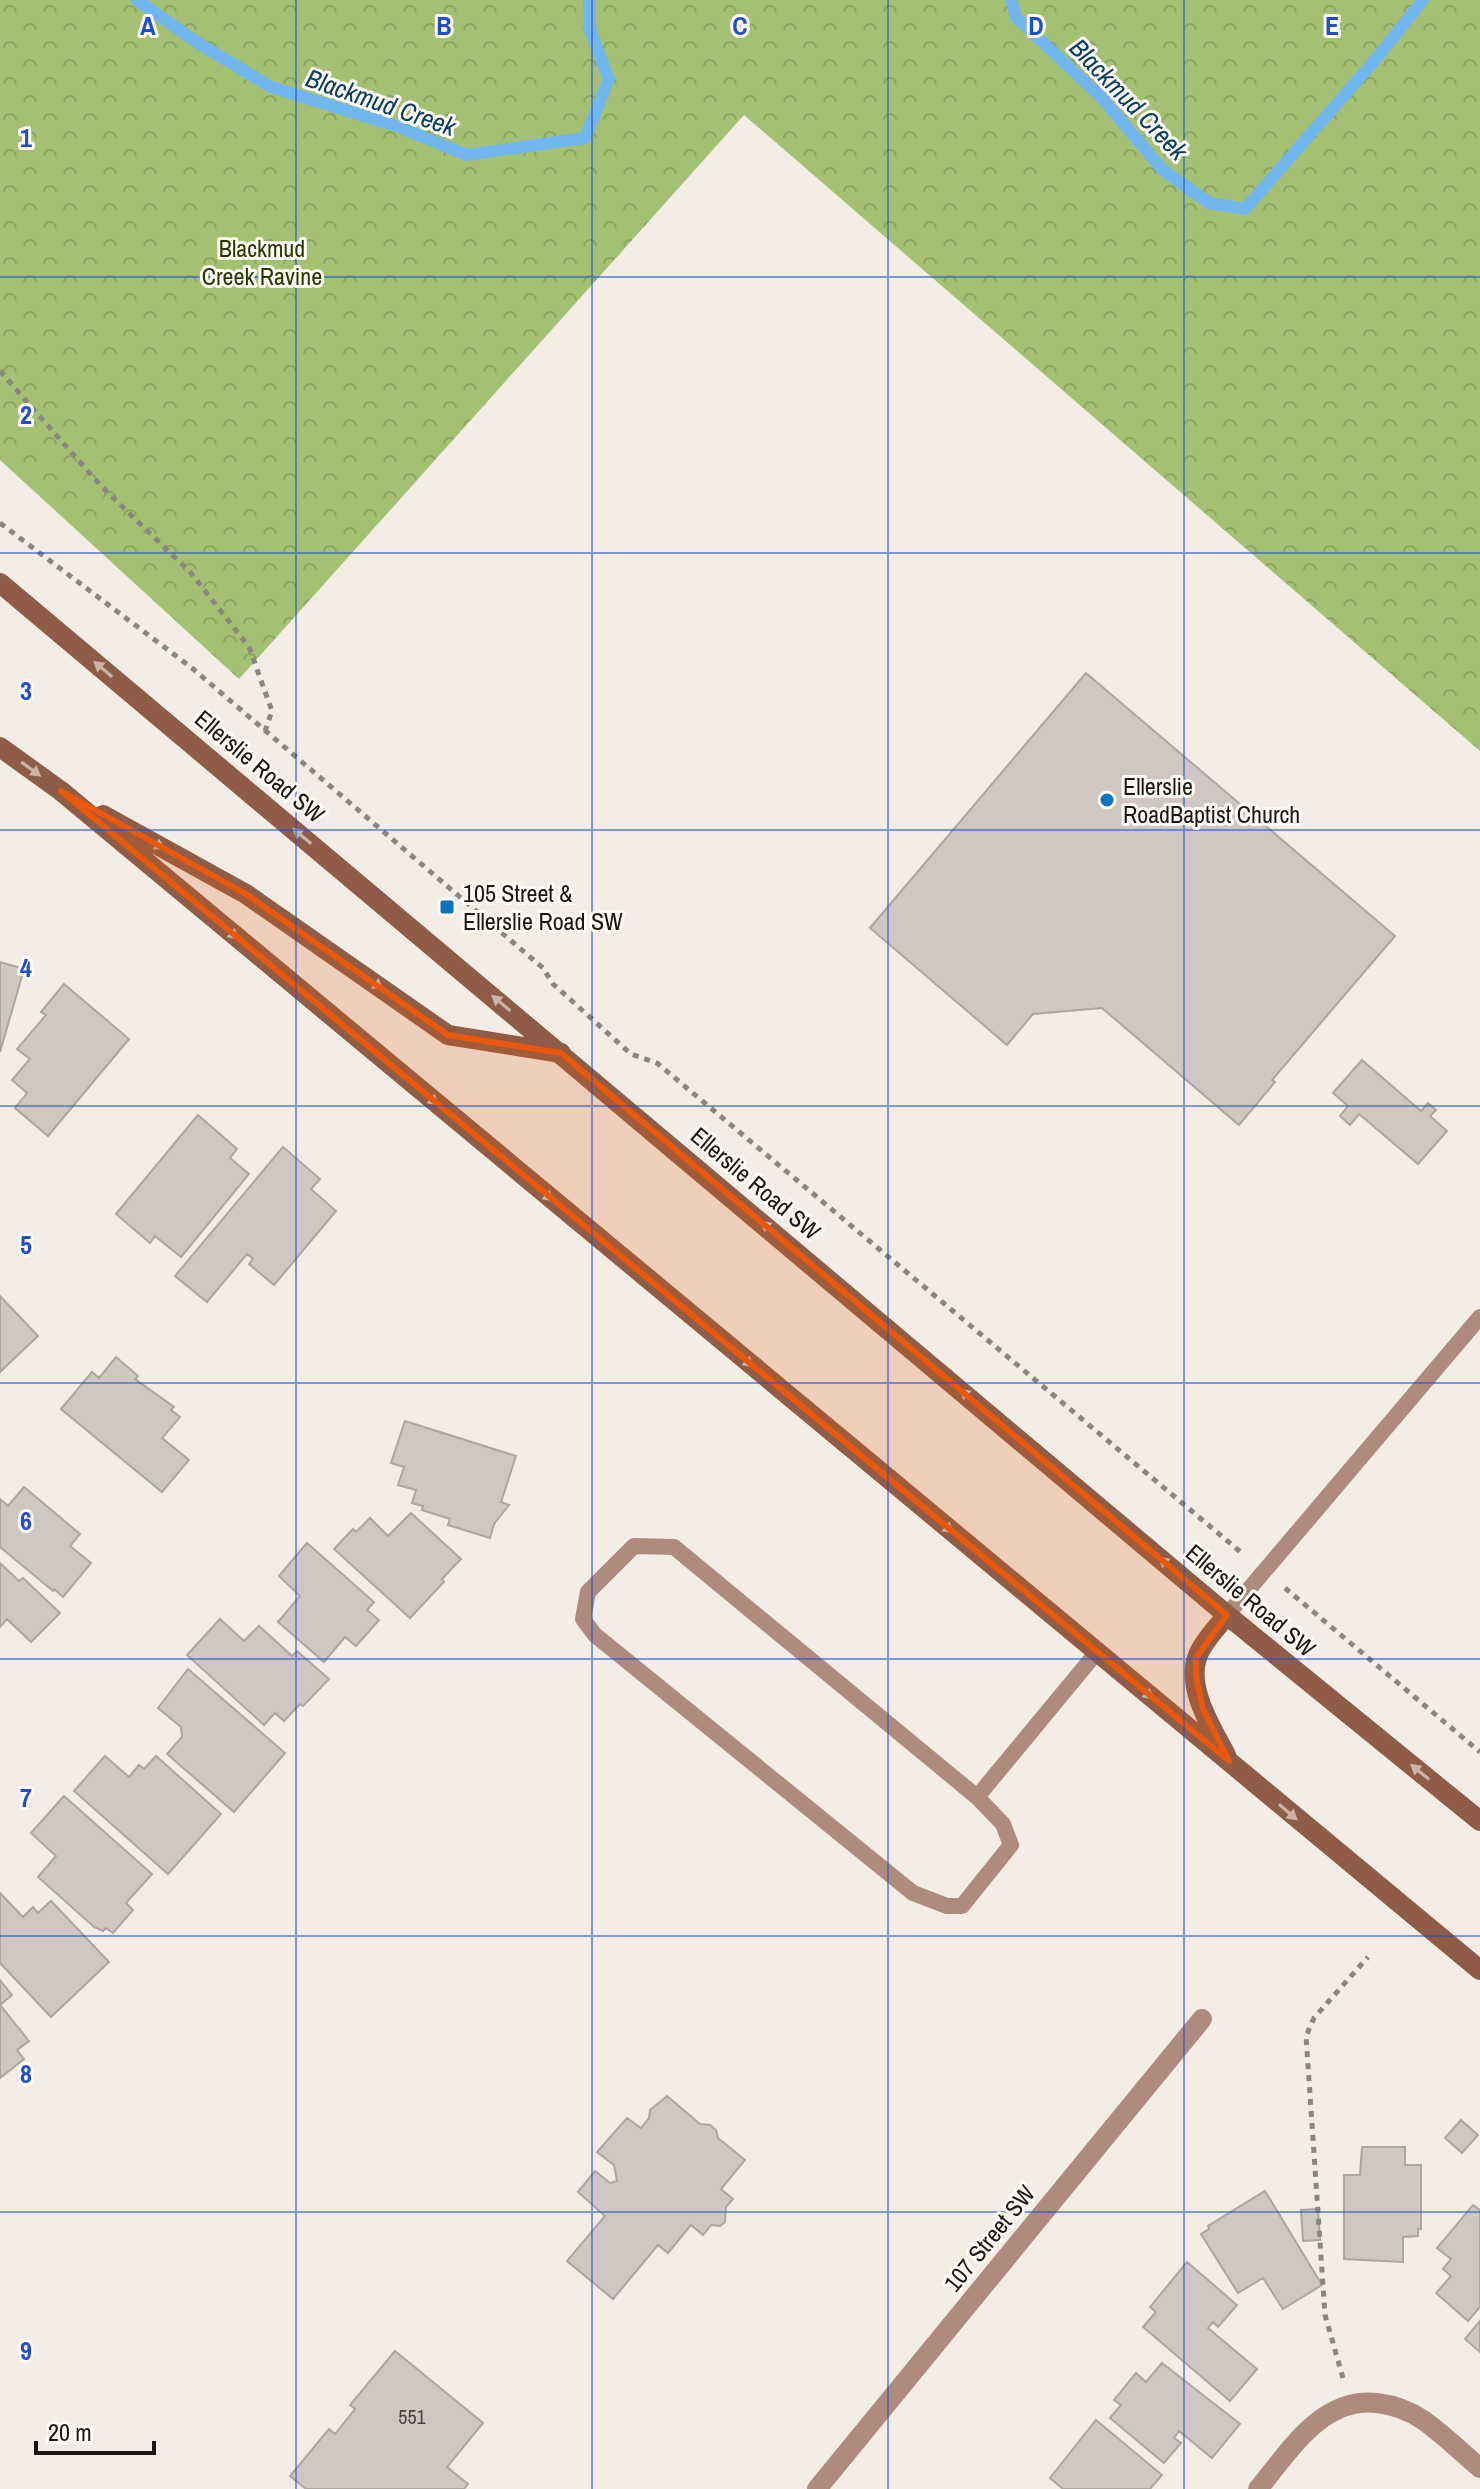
<svg xmlns="http://www.w3.org/2000/svg" width="1480" height="2489" font-family="'Archivo Narrow',sans-serif">
<style>
.forest{fill:url(#forest-crowns)}
.lines{fill:none;stroke-linecap:round;stroke-linejoin:round}
.stream{stroke:#71b6ef;stroke-width:12}
.building{fill:#d0c7c3;stroke:#ada5a0;stroke-width:2}
.path{stroke:#8a8682;stroke-width:5;stroke-dasharray:6 6;stroke-linecap:butt}
.lane{stroke:#af8b7d;stroke-width:16}
.street{stroke:#af8b7d;stroke-width:20}
.secondary{stroke:#8e5c47;stroke-width:20}
.oneway{fill:#ccb3a7}
.marked{fill:#e8590c;fill-opacity:0.2;stroke:#e8590c;stroke-width:6;stroke-linejoin:round}
.grid{fill:none;stroke:#1d4ed8;stroke-width:2;stroke-opacity:0.55}
.poi-dot{fill:#0874bf;stroke:#fefaf6;stroke-width:3}
.labels{text-anchor:middle;dominant-baseline:central;stroke-width:6;stroke-linejoin:round;paint-order:stroke}
.number-label{font-size:20px;fill:#474340}
.park-label{font-size:24px;fill:#283900;stroke:#fefaf6}
.street-label{font-size:24px;fill:#191715;stroke:#fefaf6}
.poi-label{font-size:24px;fill:#191715;stroke:#fefaf6;text-anchor:start}
.water-label{font-size:26px;font-style:italic;fill:#093f64;stroke:#fefaf6}
.grid-label{font-size:26px;text-anchor:middle;font-weight:bold;fill:#1d4ed8;stroke:#fefaf6;stroke-width:6;stroke-linejoin:round;paint-order:stroke}
</style>
<defs>
<pattern id="forest-crowns" width="20" height="18" patternUnits="userSpaceOnUse" patternTransform="scale(2)"><rect width="20" height="18" fill="#a4c173"/><path d="M2 6a3 3 0 1 1 6 0M12 15a3 3 0 1 1 6 0" fill="none" stroke="#8da563"/></pattern>
</defs>
<rect width="100%" height="100%" fill="#f3ede6"/>
<path class="forest" d="M0,0H1480V751L744,115L239,679L0,460Z"/>
<g class="lines">
<path class="stream" d="M137,0L198,43L271,87L396,126L467,155L585,138L609,79L590,30L589,0
M1011,0L1016,17L1101,97L1163,170L1209,203L1245,209L1375,60L1423,0"/>
</g>
<path class="building" d="M1086,673L1395,936L1272,1080L1275,1082L1239,1125L1102,1008L1033,1014L1007,1045L870,928Z
M0,962L24,969L0,1052Z
M64,984L129,1039L48,1136L15,1108L27,1093L12,1080L30,1059L17,1049L46,1015L41,1012Z
M1362,1060L1421,1111L1428,1103L1436,1110L1430,1116L1447,1131L1418,1164L1359,1114L1350,1125L1340,1116L1348,1106L1333,1093Z
M198,1115L237,1149L230,1158L249,1174L181,1257L155,1236L150,1243L116,1214Z
M283,1147L320,1179L311,1189L336,1211L274,1285L249,1264L253,1259L247,1254L207,1302L175,1276Z
M0,1296L38,1336L0,1372Z
M116,1357L138,1376L135,1379L174,1407L171,1410L180,1417L162,1438L189,1460L162,1492L61,1409L92,1372L99,1378Z
M405,1421L516,1456L501,1502L509,1505L494,1524L490,1538L448,1525L450,1519L422,1510L423,1506L412,1503L416,1490L398,1485L404,1467L391,1463Z
M24,1487L80,1534L70,1546L91,1563L63,1597L54,1589L53,1591L0,1547V1499L8,1506Z
M411,1513L461,1559L442,1579L444,1582L410,1618L334,1549L353,1529L356,1532L370,1518L388,1536Z
M307,1543L374,1602L367,1610L379,1620L356,1646L345,1637L324,1662L278,1622L300,1596L279,1576Z
M0,1563L19,1581L23,1578L60,1613L31,1642L7,1619L0,1627Z
M220,1619L244,1641L259,1626L292,1656L297,1651L329,1679L303,1706L300,1704L284,1721L275,1713L264,1725L187,1655Z
M188,1669L285,1753L234,1812L167,1754L182,1737L181,1727L158,1708Z
M105,1756L129,1777L139,1765L144,1769L156,1756L221,1814L168,1874L74,1791Z
M64,1796L152,1874L126,1903L133,1910L113,1933L106,1928L103,1931L94,1927L38,1877L56,1856L31,1833Z
M0,1893L23,1917L33,1907L38,1913L51,1901L109,1962L51,2017L0,1963Z
M0,1980L12,1995L0,2005L29,2041L17,2050L24,2059L0,2078Z
M667,2096L700,2124L710,2125L716,2130L718,2138L745,2160L721,2189L733,2199L726,2207L725,2222L720,2226L711,2225L703,2235L691,2225L668,2253L658,2245L613,2299L567,2261L605,2216L578,2192L595,2171L610,2183L617,2181L614,2165L597,2152L627,2118L641,2128L649,2118L650,2110Z
M1461,2120L1478,2135L1462,2153L1445,2138Z
M1362,2147H1405V2165H1421V2229H1418V2236L1403,2237V2262L1344,2259V2175H1360Z
M1265,2191L1322,2285L1283,2309L1263,2278L1238,2293L1201,2234L1209,2229L1208,2226Z
M1473,2205L1480,2210V2307L1468,2321L1436,2293L1451,2276L1443,2269L1451,2259L1437,2248Z
M1318,2209L1320,2240L1303,2241L1301,2210Z
M1187,2262L1237,2305L1218,2327L1213,2322L1208,2328L1257,2369L1230,2401L1143,2327L1156,2312L1150,2307Z
M1480,2321V2352L1465,2339Z
M395,2351L483,2423L447,2467L468,2484L464,2489H306L290,2476L329,2429L335,2434L355,2409L350,2405Z
M1162,2363L1240,2424L1212,2458L1179,2431L1174,2438L1181,2443L1164,2463L1110,2418L1121,2405L1114,2400L1136,2373L1146,2382Z
M1096,2420L1162,2475L1150,2489H1063L1050,2478Z"/>
<g class="lines">
<path class="path" d="M0,371L101,486L191,573L249,647L272,711L265,731
M0,523L192,668L543,968L553,984L631,1054L657,1063L1243,1554
M1285,1588L1480,1752
M1343,2378L1325,2315L1306,2036L1314,2018L1368,1957"/>
<path class="lane" d="M634,1546L674,1547L977,1797L1003,1824L1011,1845L962,1906H947L913,1893L595,1635L583,1619L588,1592Z
M1227,1615L1480,1317
M977,1797L1097,1652"/>
<path class="street" d="M817,2489L1202,2019
M1258,2489C1289,2452 1321,2397 1377,2403C1393,2405 1410,2411 1423,2420C1443,2434 1461,2452 1480,2468"/>
<path class="secondary" d="M0,583L1227,1615L1480,1821
M0,747L61,791L1480,1970
M103,815L246,894L448,1035L561,1053
M1226,1755C1212,1728 1185,1687 1198,1655C1204,1640 1217,1628 1227,1615"/>
</g>
<defs><path id="oneway-solid" d="M-6-.8H1V-3.2L6.5 0L1 3.2V.8H-6Z" transform="scale(2)"/></defs>
<g class="oneway">
<use href="#oneway-solid" transform="translate(103 669) rotate(-140)"/>
<use href="#oneway-solid" transform="translate(31 769) rotate(36)"/>
<use href="#oneway-solid" transform="translate(302 836) rotate(-140)"/>
<use href="#oneway-solid" transform="translate(154 843) rotate(29)"/>
<use href="#oneway-solid" transform="translate(229 931) rotate(40)"/>
<use href="#oneway-solid" transform="translate(373 982) rotate(35)"/>
<use href="#oneway-solid" transform="translate(501 1003) rotate(-140)"/>
<use href="#oneway-solid" transform="translate(429 1097) rotate(40)"/>
<use href="#oneway-solid" transform="translate(544 1193) rotate(40)"/>
<use href="#oneway-solid" transform="translate(770 1229) rotate(-140)"/>
<use href="#oneway-solid" transform="translate(744 1359) rotate(40)"/>
<use href="#oneway-solid" transform="translate(969 1397) rotate(-140)"/>
<use href="#oneway-solid" transform="translate(944 1525) rotate(40)"/>
<use href="#oneway-solid" transform="translate(1168 1565) rotate(-140)"/>
<use href="#oneway-solid" transform="translate(1144 1691) rotate(40)"/>
<use href="#oneway-solid" transform="translate(1420 1772) rotate(-141)"/>
<use href="#oneway-solid" transform="translate(1288 1812) rotate(41)"/>
</g>
<path class="marked" d="M61,791L246,894L448,1035L561,1053L1227,1615L1196,1658V1675L1203,1709L1229,1761Z"/>
<path class="grid" d="M296,0V2489M592,0V2489M888,0V2489M1184,0V2489M0,277H1480M0,553H1480M0,830H1480M0,1106H1480M0,1383H1480M0,1659H1480M0,1936H1480M0,2212H1480"/>
<g class="poi-dot">
<circle cx="1107" cy="800" r="8"/>
<rect x="439" y="899" width="16" height="16" rx="4"/>
</g>
<g class="labels">
<g class="number-label">
<text x="412" y="2416">551</text>
</g>
<g class="park-label">
<text x="262" y="248">Blackmud<tspan x="262" dy="28">Creek Ravine</tspan></text>
</g>
<g class="street-label">
<text transform="translate(260 766) rotate(40)">Ellerslie Road SW</text>
<text transform="translate(756 1183) rotate(40)">Ellerslie Road SW</text>
<text transform="translate(1251 1600) rotate(40)">Ellerslie Road SW</text>
<text transform="translate(989 2238) rotate(-51)">107 Street SW</text>
</g>
<g class="poi-label">
<text x="1123" y="786">Ellerslie<tspan x="1123" dy="28">RoadBaptist Church</tspan></text>
<text x="463" y="893">105 Street &amp;<tspan x="463" dy="28">Ellerslie Road SW</tspan></text>
</g>
<g class="water-label">
<text transform="translate(1129 99) rotate(46)">Blackmud Creek</text>
<text transform="translate(381 102) rotate(19)">Blackmud Creek</text>
</g>
</g>
<g class="grid-label">
<text x="148" y="35">A</text>
<text x="444" y="35">B</text>
<text x="740" y="35">C</text>
<text x="1036" y="35">D</text>
<text x="1332" y="35">E</text>
<text x="26" y="147">1</text>
<text x="26" y="424">2</text>
<text x="26" y="700">3</text>
<text x="26" y="977">4</text>
<text x="26" y="1254">5</text>
<text x="26" y="1530">6</text>
<text x="26" y="1807">7</text>
<text x="26" y="2083">8</text>
<text x="26" y="2360">9</text>
</g>
<path d="M36 2441v12h118v-12" fill="none" stroke="#191715" stroke-width="4"/>
<text x="48" y="2441" font-size="24" fill="#191715" stroke="#fefaf6" stroke-width="6" paint-order="stroke">20 m</text>
</svg>
